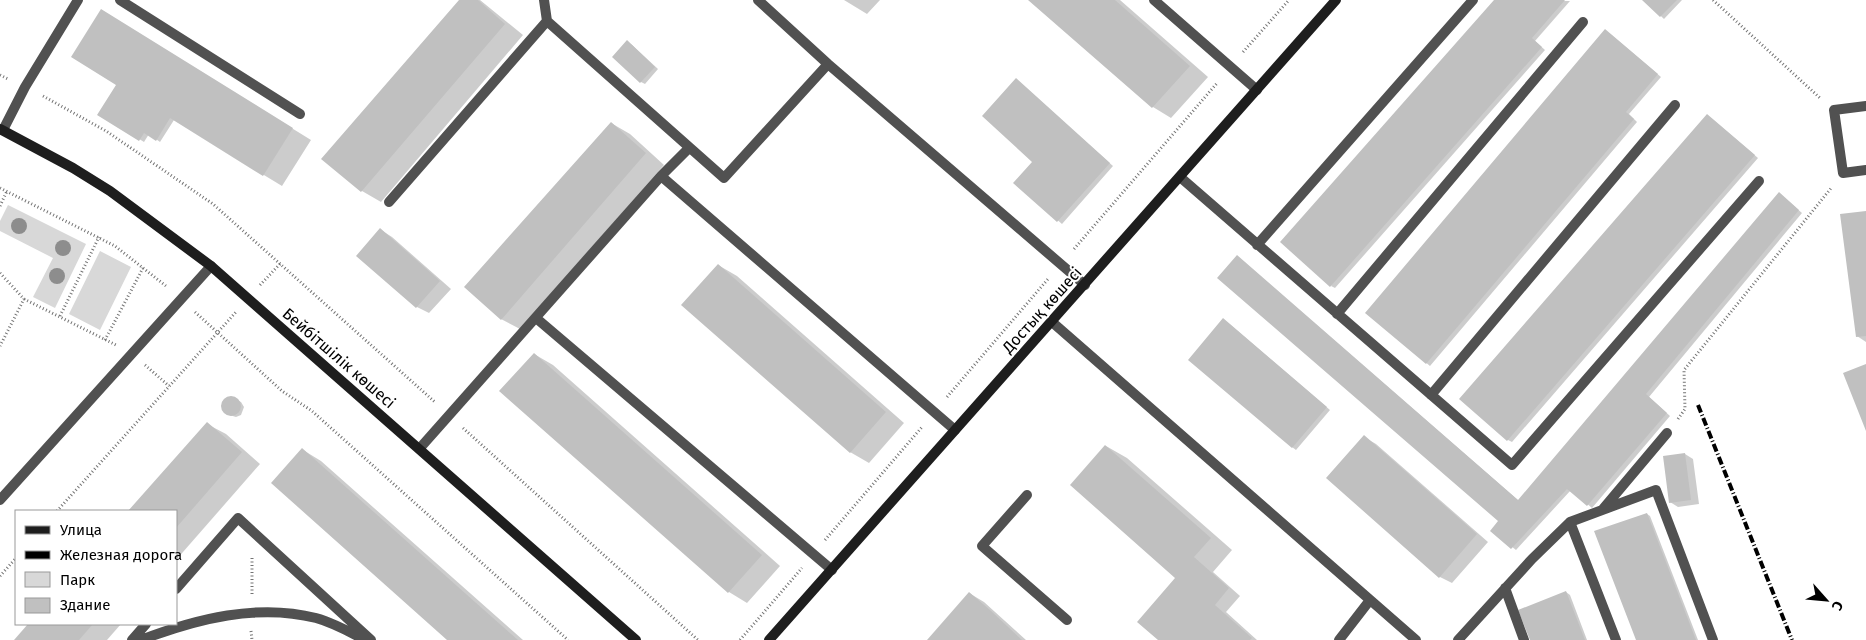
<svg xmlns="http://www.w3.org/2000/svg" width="1866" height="640" font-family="'Fira Sans',sans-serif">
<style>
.green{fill:#d8d8d8}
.shadow{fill:#0003}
.building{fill:#c0c0c0}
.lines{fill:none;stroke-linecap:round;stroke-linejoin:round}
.path{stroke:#737373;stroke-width:3;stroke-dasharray:1 2.5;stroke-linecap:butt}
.lane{stroke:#515151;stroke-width:10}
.street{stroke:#515151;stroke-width:10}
.secondary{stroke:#1e1e1e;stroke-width:10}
.rail{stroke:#000;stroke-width:4;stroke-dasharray:8 2.5 1 2.5;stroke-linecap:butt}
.tree{fill:#8d8d8d}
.labels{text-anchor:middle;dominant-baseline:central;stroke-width:4;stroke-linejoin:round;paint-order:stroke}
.street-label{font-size:16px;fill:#000;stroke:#fff}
</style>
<rect width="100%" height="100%" fill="#fff"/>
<path class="green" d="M8,205L86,244L55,308L33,297L53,258L0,231V221Z
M100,251L131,267L100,330L69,314Z"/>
<path class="shadow" d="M461,0H480L523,35L381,202L362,191L323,159Z
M844,0H880L867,14Z
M1030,0H1120L1208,77L1171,118L1153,107Z
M1495,0L1570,1L1535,41L1545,50L1335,288L1331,286Z
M1644,0H1682L1664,19Z
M120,22L311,140L282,186L174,120L160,142L149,134L144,142L99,114L116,87Z
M1609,33L1661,77L1629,114L1637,122L1430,366L1367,313Z
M631,44L658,69L645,84L641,82Z
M1016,80L1113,166L1062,224L1015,183L1034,162Z
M1711,118L1758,158L1512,442L1508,440L1461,399Z
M611,123L630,134L664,165L520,329L501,319Z
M1780,194L1802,213L1649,397L1670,416L1592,508L1571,490L1516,550L1492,531L1500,521L1238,257L1519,501Z
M1866,212V342L1857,336Z
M381,230L392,237L451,289L429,313L417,307Z
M718,265L737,276L904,423L869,463L850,452Z
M1227,322L1330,410L1296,450L1292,447Z
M534,354L553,365L780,566L747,603L729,592Z
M231,397L241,402L244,407L241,415L236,417L226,414L222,407L226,399Z
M207,424L226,434L260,464L176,560V511H130Z
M1364,437L1376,444L1488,542L1452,583L1440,577Z
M1106,446L1127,458L1232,550L1213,572L1240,596L1226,612L1257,640H1160L1177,578Z
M303,450L321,461L523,640H449Z
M1685,454L1693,459L1699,504L1678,507L1670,502Z
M1647,514L1650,516L1698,640H1637Z
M1566,592L1570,595L1587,640H1531Z
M969,593L984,602L1026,640H928Z
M30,624H121L107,640H15Z"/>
<path class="building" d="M459,0H478L505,24L361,192L321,159Z
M1028,0H1115L1190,66L1152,108Z
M1494,0H1565L1532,38L1542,47L1330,287L1280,242Z
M1642,0H1677L1660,17Z
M101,9L293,128L263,176L170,118L156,141L144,133L139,141L97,115L116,85L71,57Z
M1605,29L1658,74L1626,112L1634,119L1426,364L1365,313Z
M627,40L655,67L640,83L612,57Z
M1016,78L1110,163L1057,222L1013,183L1032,162L982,116Z
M1707,114L1755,155L1507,441L1459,399Z
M611,122L646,153L501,320L464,287Z
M1779,192L1799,210L1646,394L1667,413L1587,506L1567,489L1511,549L1490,531L1498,521L1217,278L1237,255L1518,500Z
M1866,211V336L1856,337L1840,214Z
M380,228L440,281L416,308L356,256Z
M718,264L886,412L850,453L681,305Z
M1223,318L1327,407L1292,448L1188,360Z
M534,353L762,555L728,593L499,391Z
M1866,364V431L1843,373Z
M221 406a10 10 0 1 1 20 0a10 10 0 1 1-20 0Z
M207,422L242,452L176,528V511H128Z
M1364,435L1477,534L1439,578L1326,478Z
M1105,445L1211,538L1194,557L1229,588L1215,605L1252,638L1250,640H1158L1137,622L1175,578L1070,485Z
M302,448L475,602L518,640H447L271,483Z
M1685,453L1691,500L1669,503L1663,456Z
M1647,513L1696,640H1636L1594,531Z
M1566,591L1585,640H1530L1518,610Z
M969,592L990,610L1022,640H927Z
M28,624H93L79,640H14Z"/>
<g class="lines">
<path class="path" d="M1713,0L1820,98
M1243,52L1289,0
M0,75L8,79
M43,96L106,131L213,204L436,403
M0,188L115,246L166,286
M0,206L7,191
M1074,249L1218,82
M0,273L24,299L0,346
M260,285L280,264
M24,299L116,345
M195,312L282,391L312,411L568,640
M60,316L99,237
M105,340L143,268
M145,365L169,386
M947,397L1048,279
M1678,419L1685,409L1684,370L1832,187
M463,428L698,640
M57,511L236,312
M825,540L922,427
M0,576L16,558
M252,594V556
M251,631L252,640
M740,640L802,568"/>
<path class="lane" d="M120,0L300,114
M1866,106L1834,110L1843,173L1866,170
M1180,177L1512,465L1759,181
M1257,245L1473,0
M1337,314L1583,22
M1052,322L1416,640
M1431,395L1675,105
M1027,495L982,546L1067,620
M0,500L211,266
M1603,509L1667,433
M1570,522L1656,490L1713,640
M1505,588L1524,640
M1339,640L1370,600
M1458,640L1532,559L1570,522L1616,640"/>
<path class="street" d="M544,0L547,21L724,178L828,64
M758,0L828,64L1085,285
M1154,0L1257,90
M3,130L25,87L78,0
M661,176L955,430
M389,202L547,21
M536,318L832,570
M420,448L661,176L689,148
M176,589L238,518L371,640
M132,640L146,624
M141,640C196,619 258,603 316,618C334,623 350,632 365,640"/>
<path class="secondary" d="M0,129L73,168L110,191L211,266L636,640
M769,640L1336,0"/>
<path class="rail" d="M1698,405L1792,640"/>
</g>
<g class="tree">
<circle cx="19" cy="226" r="8"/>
<circle cx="63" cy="248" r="8"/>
<circle cx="57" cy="276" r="8"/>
</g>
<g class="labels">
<g class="street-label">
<text transform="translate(1042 310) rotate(-48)">Достық көшесі</text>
<text transform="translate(339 358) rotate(41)">Бейбітшілік көшесі</text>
</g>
</g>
<rect x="15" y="510" width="162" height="115" fill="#ffffff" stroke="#999999"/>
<rect x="25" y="526" width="25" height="8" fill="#1e1e1e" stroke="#999999"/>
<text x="60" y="535" font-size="15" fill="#000000">Улица</text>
<rect x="25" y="551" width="25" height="8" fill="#000000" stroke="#999999"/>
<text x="60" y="560" font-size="15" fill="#000000">Железная дорога</text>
<rect x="25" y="572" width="25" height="15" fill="#d8d8d8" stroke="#999999"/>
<text x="60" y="585" font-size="15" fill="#000000">Парк</text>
<rect x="25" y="598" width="25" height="15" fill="#c0c0c0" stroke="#999999"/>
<text x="60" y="610" font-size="15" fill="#000000">Здание</text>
<g transform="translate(1826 600) rotate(117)" stroke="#ffffff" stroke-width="4" paint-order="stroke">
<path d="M0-4L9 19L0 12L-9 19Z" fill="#000000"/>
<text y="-8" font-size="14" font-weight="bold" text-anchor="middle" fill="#000000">С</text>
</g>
</svg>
